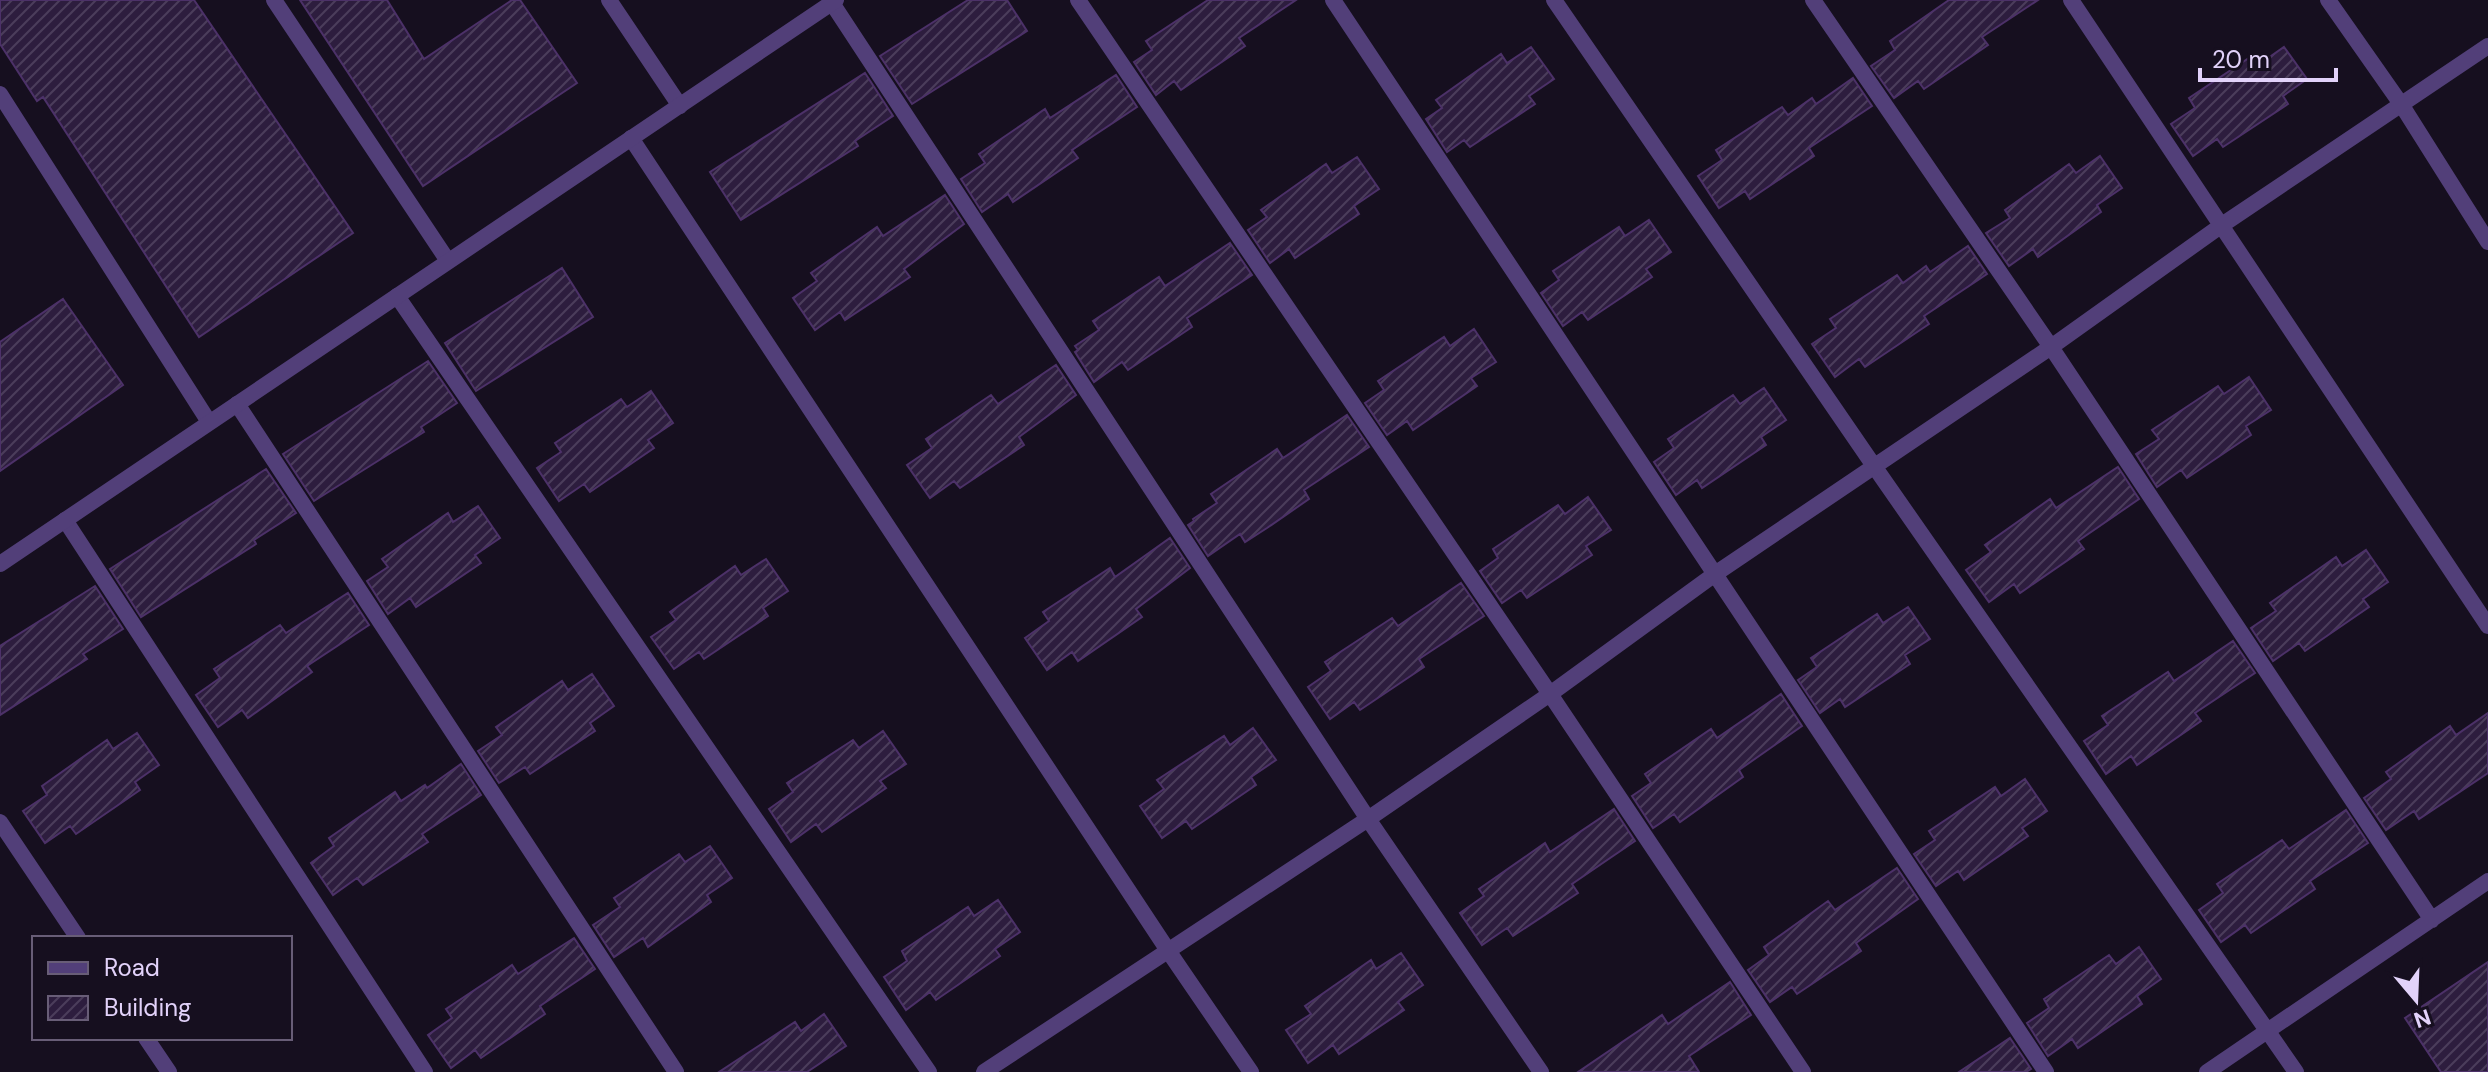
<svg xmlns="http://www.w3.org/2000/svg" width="2488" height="1072" font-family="'DM Sans',sans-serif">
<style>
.building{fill:url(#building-hatch);stroke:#4c3168;stroke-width:2}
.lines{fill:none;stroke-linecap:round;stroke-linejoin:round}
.minor{stroke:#523f79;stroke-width:16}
.tertiary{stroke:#523f79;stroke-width:16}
</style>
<defs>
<pattern id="building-hatch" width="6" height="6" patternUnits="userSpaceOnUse" patternTransform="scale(2)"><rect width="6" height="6" fill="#2d1d3e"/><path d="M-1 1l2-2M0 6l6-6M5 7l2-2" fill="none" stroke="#4b3d5b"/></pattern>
</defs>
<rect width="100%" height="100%" fill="#160f1f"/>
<path class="building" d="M0,0H194L353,233L199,337L43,97L37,101L0,44Z
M300,0H387L424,59L512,0H520L577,83L423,186Z
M968,0H1007L1027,31L912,104L880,56Z
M1208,0H1296L1239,38L1245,46L1181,90L1174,81L1156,95L1134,62L1152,50L1146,41Z
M1949,0H2038L1982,37L1988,45L1924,89L1918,81L1894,98L1871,66L1895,50L1890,41Z
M1531,47L1554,79L1529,96L1535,104L1470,147L1464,140L1447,152L1426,119L1442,108L1436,100L1501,54L1507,63Z
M2284,47L2307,79L2283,96L2288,104L2223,147L2217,139L2193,156L2171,124L2195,108L2189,98L2255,54L2261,63Z
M865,73L893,116L855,141L858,146L741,220L710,172Z
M1116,75L1137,107L1072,150L1078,158L1013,202L1008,194L982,212L961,179L985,163L979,154L1045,109L1050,118Z
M1853,78L1872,106L1809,148L1814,156L1750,199L1745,191L1719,208L1698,176L1722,160L1716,150L1782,107L1788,115L1812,98L1816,104Z
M2100,156L2122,188L2097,205L2101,212L2038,257L2033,249L2009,266L1986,233L2010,218L2005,210L2069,164L2076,173Z
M1357,157L1379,189L1354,206L1359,214L1295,258L1289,249L1270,263L1248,230L1267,217L1261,210L1326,164L1332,173Z
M945,195L964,224L904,269L910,277L845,320L840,312L815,330L793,298L817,281L811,273L877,227L883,236Z
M1649,220L1671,252L1646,269L1652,277L1588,320L1582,312L1563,326L1541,293L1559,280L1553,271L1619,227L1625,236Z
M1230,243L1252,275L1187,318L1192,327L1128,370L1122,362L1094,382L1075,352L1078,350L1075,346L1099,330L1093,321L1159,277L1165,286Z
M1968,246L1987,274L1924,316L1929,324L1865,367L1859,359L1835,377L1812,344L1836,328L1830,319L1897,275L1903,283L1926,266L1930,272Z
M562,268L593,317L476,391L445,343Z
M63,299L123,385L0,471V342Z
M1474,329L1496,362L1471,378L1477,386L1413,430L1407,421L1387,435L1365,403L1384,390L1378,381L1444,337L1450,346Z
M428,361L457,403L421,427L424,432L314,501L283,454Z
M1056,365L1076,395L1019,437L1024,445L960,488L954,481L930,498L907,465L932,448L926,439L991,395L998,404Z
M2249,377L2271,410L2246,426L2251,435L2187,478L2181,470L2157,487L2136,454L2159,439L2152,430L2218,386L2224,394Z
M1764,388L1786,420L1761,437L1766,445L1702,488L1697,480L1676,495L1654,462L1674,448L1668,439L1733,395L1740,404Z
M651,391L673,423L648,440L654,448L590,492L584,484L559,501L537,468L561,452L555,443L621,399L627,407Z
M1347,415L1369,447L1304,490L1309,499L1267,528L1245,542L1240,534L1208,556L1188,525L1194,521L1193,519L1217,503L1211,494L1277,449L1283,458Z
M2118,467L2139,499L2078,541L2084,549L2020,593L2014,584L1989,602L1966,570L1991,552L1985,545L2050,499L2056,508Z
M266,469L296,513L254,540L256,544L141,617L110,569Z
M1588,497L1611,530L1586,546L1592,555L1527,598L1521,590L1502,603L1480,571L1498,558L1493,549L1558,505L1565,514Z
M478,506L500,538L475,555L481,563L416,607L410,598L388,614L367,581L388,567L382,559L448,513L453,522Z
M1170,538L1190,568L1136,609L1142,617L1078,661L1072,652L1047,670L1025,638L1049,621L1043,612L1110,568L1115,577Z
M2366,550L2388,582L2363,599L2369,607L2305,651L2299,643L2273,661L2251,628L2276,611L2270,603L2336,557L2342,566Z
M766,559L788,591L763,608L768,616L704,659L699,652L674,669L651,637L676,620L670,612L735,566L741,575Z
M1461,583L1484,616L1419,659L1424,667L1360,710L1354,702L1330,719L1308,687L1331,671L1325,662L1392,618L1398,626Z
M95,586L123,629L83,654L87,659L0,715V646Z
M348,593L369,625L307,666L312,672L248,718L242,710L218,727L196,695L220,678L214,669L280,625L286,633Z
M1908,607L1930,639L1905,655L1910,664L1845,707L1840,699L1820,713L1798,680L1817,667L1811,658L1877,614L1883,623Z
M2233,641L2255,673L2195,713L2201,721L2137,765L2131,756L2106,774L2084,741L2108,725L2102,716L2168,672L2174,681Z
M592,674L614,706L590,723L595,731L530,774L525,767L499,783L478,751L502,735L496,727L562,681L568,690Z
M1781,694L1802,726L1739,770L1743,777L1680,822L1674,814L1653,828L1632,796L1651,783L1645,774L1711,729L1717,738Z
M2488,713V773L2419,819L2414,811L2386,830L2364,798L2391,779L2386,772L2450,726L2456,735Z
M1253,728L1276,760L1251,777L1256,785L1192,829L1186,821L1162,838L1140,806L1164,789L1157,780L1224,736L1230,745Z
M883,731L906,764L880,781L886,788L822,832L816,824L791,842L769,809L793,792L787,783L853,740L859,748Z
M137,733L159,765L135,782L140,790L76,834L70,826L45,843L23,811L47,795L42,786L107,740L113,749Z
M461,764L481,795L422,834L428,842L363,885L357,878L333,895L311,863L334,846L329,838L395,792L401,801L425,785L427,788Z
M2025,779L2047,811L2022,828L2028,836L1964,880L1958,871L1936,886L1914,854L1935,840L1929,831L1995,787L2001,796Z
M1614,809L1635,841L1572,884L1578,893L1513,936L1507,928L1482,945L1460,913L1484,896L1479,889L1545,843L1550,852Z
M2346,810L2368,843L2310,881L2315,889L2251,933L2245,925L2221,942L2199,910L2223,893L2217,884L2282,840L2289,849Z
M710,846L732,878L707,895L711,902L648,947L643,938L614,957L593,925L620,907L614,898L679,854L685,862Z
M1897,868L1918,899L1856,943L1861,951L1797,994L1792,987L1770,1002L1748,970L1769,955L1764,947L1828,901L1835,910Z
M998,900L1020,932L995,949L1000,956L936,1000L930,992L906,1010L884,977L907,961L902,951L968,907L974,916Z
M574,938L595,969L540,1006L545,1014L481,1058L475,1050L451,1068L428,1035L452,1018L446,1009L512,965L518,974Z
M2139,947L2161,979L2137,996L2142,1004L2078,1048L2072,1039L2048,1056L2027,1023L2049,1008L2044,999L2109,955L2116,964Z
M1401,953L1423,985L1398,1002L1404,1010L1339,1054L1333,1045L1308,1063L1286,1030L1311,1014L1305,1006L1371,960L1376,969Z
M2488,962V1072H2441L2405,1018Z
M1730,982L1751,1015L1689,1056L1699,1072H1578L1662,1015L1668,1024Z
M824,1014L846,1046L807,1072H719L795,1022L801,1031Z
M2010,1038L2031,1069L2026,1072H1959Z"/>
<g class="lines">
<path class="minor" d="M274,0L448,261
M609,0L680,106
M1078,0L1550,694L1803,1072
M1333,0L2046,1072
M1554,0L1874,466L2296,1072
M1813,0L2051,347L2432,920
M2071,0L2488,626
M2328,0L2401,104L2488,242
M832,3L1368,819L1541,1072
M0,94L209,422
M631,138L1169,952L1251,1072
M397,296L929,1072
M237,404L676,1072
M65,520L425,1072
M0,822L78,938
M146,1038L169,1072
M984,1072L1368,819L1550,694L1715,574L2051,347L2222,225L2488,46
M2207,1072L2488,881"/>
<path class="tertiary" d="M0,564L836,0"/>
</g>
<rect x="32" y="936" width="260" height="104" fill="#160f1f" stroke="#685d77" stroke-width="2"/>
<rect x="48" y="962" width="40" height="12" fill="#523f79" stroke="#685d77" stroke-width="2"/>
<text x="104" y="976" font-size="24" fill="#e2d2fa">Road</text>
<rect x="48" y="996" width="40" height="24" fill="url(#building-hatch)" stroke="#685d77" stroke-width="2"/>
<text x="104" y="1016" font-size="24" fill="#e2d2fa">Building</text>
<g transform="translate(2416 1000) rotate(161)" stroke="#160f1f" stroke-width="6" paint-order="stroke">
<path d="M0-6L14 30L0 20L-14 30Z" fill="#e2d2fa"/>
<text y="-12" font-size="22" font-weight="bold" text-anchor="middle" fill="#e2d2fa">N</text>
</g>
<path d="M2200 68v12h136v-12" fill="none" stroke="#e2d2fa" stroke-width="4"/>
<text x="2212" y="68" font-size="24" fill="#e2d2fa" stroke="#160f1f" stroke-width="6" paint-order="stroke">20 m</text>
</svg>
